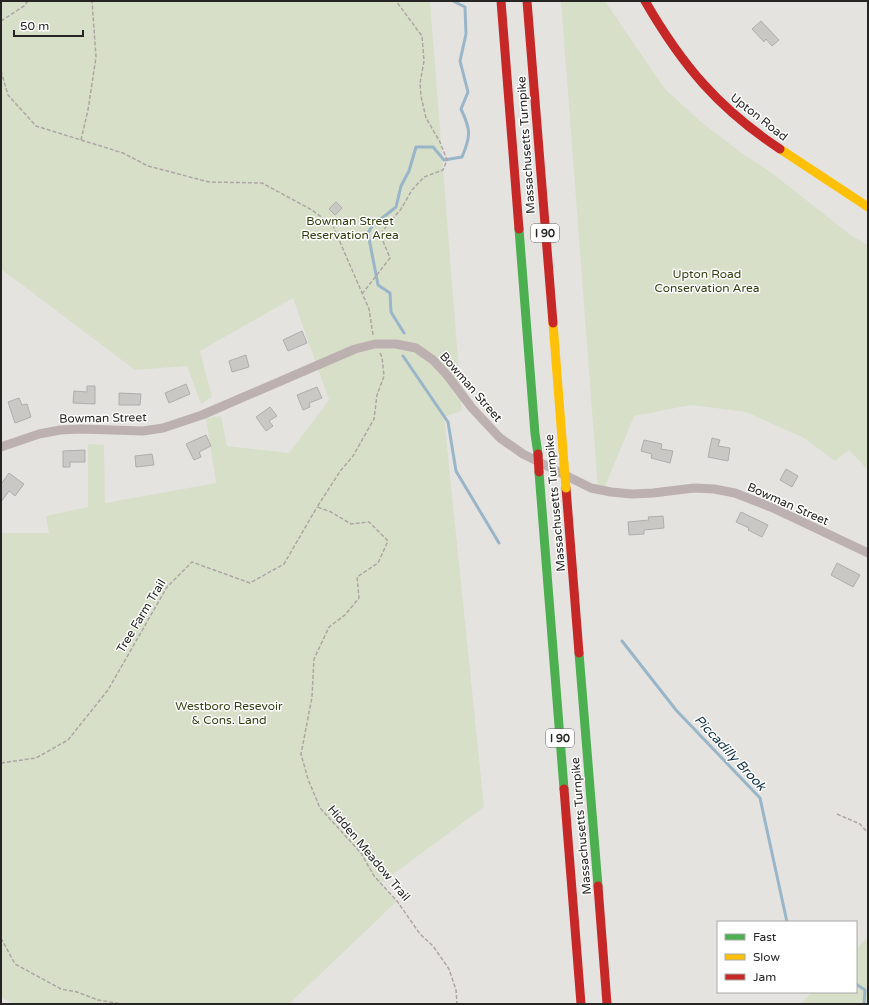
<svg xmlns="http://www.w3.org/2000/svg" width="869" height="1005" font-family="'Varela Round',sans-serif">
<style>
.green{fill:#d7dfc9}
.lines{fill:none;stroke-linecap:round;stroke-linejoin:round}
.stream{stroke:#99b5c8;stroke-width:3}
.building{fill:#c9c8c5;stroke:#afaeac}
.path{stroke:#aea5a4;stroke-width:1.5;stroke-dasharray:4 2;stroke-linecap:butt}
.street{stroke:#bdb0b0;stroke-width:9}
.fast{stroke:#4caf50;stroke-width:9}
.slow{stroke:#ffc107;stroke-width:9}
.jam{stroke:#c62828;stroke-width:9}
.slow-bridge{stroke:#ffc107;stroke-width:9}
.jam-bridge{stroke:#c62828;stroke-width:9}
.labels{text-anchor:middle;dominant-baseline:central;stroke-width:3;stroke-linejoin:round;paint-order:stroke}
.shield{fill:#fff;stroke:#676665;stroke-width:1}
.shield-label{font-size:11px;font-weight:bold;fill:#262523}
.street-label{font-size:12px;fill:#262523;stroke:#fff}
.park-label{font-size:12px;fill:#303f10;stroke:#fff}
.water-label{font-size:13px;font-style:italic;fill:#103347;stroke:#fff}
</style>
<rect width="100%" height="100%" fill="#e5e3e0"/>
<path class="green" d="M1,1H430L462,411L444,417L484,807L380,884L397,901L289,1004H13L1,997V533H49L46,516L88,507V444L104,445L105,503L216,483L206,418L221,416L227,446L289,453L329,400L293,298L200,351L212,397L201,404L187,366L135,370L1,269Z
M561,1H605L664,88L700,121L743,154L768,170L852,236L868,245V470L849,450L835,461L804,438L746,412L691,405L634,416L604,489L598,490Z
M868,937V1004H800L812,992H856V949Z"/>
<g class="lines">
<path class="stream" d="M404,333L391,312L390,293L378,285L368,233L372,226L396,207L401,186L409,171L416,147H433L444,160L462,157C471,136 471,130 461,109L468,92L460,61L466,34L465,7L453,1
M403,356L448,422L456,471L499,543
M622,641L676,710L760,798L787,922
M856,984L865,990L864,1004"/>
</g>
<path class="building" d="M761,21L779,40L772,46L766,39L764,42L752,29Z
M336,202L342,208L335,215L329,209Z
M302,331L307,343L288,351L283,340Z
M246,355L249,367L232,372L229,361Z
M186,384L190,394L169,403L165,393Z
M87,386H95V404L73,403L74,391L87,392Z
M317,387L322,398L309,403L310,407L303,410L297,395Z
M119,393L141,394L140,405H119Z
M19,398L22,405L27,404L31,417L15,423L8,402Z
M270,407L277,416L269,421L273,426L266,431L256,417Z
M206,435L211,446L199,452L201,457L194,460L186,444Z
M712,438L720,440L718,446L730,448L728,461L708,457Z
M644,440L662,444L661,449L673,451L670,463L651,458L652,454L641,451Z
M85,450V462H70V467H63V451Z
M152,454L154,465L136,467L135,456Z
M786,469L798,476L792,487L780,480Z
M9,473L24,484L15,496L9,491L1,502V484Z
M741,512L768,525L762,537L748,530L749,528L736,522Z
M663,516L664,528L644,530V534L629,535L628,522L649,520L648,517Z
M837,563L860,575L853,587L831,575Z"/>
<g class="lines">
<path class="path" d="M1,21L24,6L28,1
M1,71L8,95L36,126L123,153L148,166L209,182L262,183L312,210L333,226L369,309L373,335
M81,140L88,110L96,57L92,1
M362,294L390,258L380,234L401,209L412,190L424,177L443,170L447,160L440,142L426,118L421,96L420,83L424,61L422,36L396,1
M380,353L382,357L384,376L377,395L374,419L353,456L341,470L317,507L331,512L351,524L369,522L388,541L378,563L357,577L359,598L345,615L329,627L314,659L312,697L301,754L308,779L320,808L361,853L374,876L397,901L420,934L433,946L449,969L456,990L457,1004
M1,763L36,758L68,740L108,690L167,587L192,562L250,583L284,564L317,507
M837,814L860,824L868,833
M1,938L15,964L61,989L77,992L98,1000L122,1004"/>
<path class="street" d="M1,447L39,434L60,430L81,429L143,431L163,428L202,415L355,349L375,344H396L416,348L433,360L447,375L472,408L500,438L523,454L591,488L611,492L632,494L653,493L694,488L714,489L735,493L773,508L868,553"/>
<path class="fast" d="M519,229L535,434L538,454
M539,472L564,789
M579,653L598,886"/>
<path class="slow" d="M780,149L868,207
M553,323L564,464"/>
<path class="jam" d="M501,1L519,229
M527,1L553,323
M645,1C682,65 718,108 780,149
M566,488L579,653
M564,789L581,1004
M598,886L607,1004"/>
<path class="slow-bridge" d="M564,464L566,488"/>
<path class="jam-bridge" d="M538,454L539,472"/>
</g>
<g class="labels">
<g class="shield">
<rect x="531" y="224" width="28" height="18" rx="3"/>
<rect x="546" y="729" width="28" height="18" rx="3"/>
</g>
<g class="shield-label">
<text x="545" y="233">I 90</text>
<text x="560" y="738">I 90</text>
</g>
<g class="street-label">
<text transform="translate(759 117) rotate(38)">Upton Road</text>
<text transform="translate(526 145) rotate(-94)">Massachusetts Turnpike</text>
<text transform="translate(471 387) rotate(49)">Bowman Street</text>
<text transform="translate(103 418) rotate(-1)">Bowman Street</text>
<text transform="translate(555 503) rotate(-95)">Massachusetts Turnpike</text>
<text transform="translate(788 504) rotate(24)">Bowman Street</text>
<text transform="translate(141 616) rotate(-59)">Tree Farm Trail</text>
<text transform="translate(581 826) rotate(-95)">Massachusetts Turnpike</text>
<text transform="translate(369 853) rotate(50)">Hidden Meadow Trail</text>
</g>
<g class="park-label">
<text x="350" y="221">Bowman Street<tspan x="350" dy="14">Reservation Area</tspan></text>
<text x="707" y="274">Upton Road<tspan x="707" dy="14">Conservation Area</tspan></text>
<text x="229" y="706">Westboro Resevoir<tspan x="229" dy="14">&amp; Cons. Land</tspan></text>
</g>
<g class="water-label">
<text transform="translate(730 753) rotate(47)">Piccadilly Brook</text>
</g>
</g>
<rect width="869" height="1005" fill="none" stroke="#262523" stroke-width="4"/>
<rect x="717" y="921" width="140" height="72" fill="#ffffff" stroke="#a8a8a7"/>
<rect x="725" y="934" width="20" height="6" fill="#4caf50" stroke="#a8a8a7"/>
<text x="753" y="941" font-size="12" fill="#262523">Fast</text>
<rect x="725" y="954" width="20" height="6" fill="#ffc107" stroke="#a8a8a7"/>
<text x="753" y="961" font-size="12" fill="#262523">Slow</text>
<rect x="725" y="974" width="20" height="6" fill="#c62828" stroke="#a8a8a7"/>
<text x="753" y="981" font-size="12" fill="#262523">Jam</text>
<path d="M14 30v6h69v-6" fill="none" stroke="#262523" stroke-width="2"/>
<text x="20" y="30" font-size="12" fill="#262523" stroke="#ffffff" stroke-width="3" paint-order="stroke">50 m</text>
</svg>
